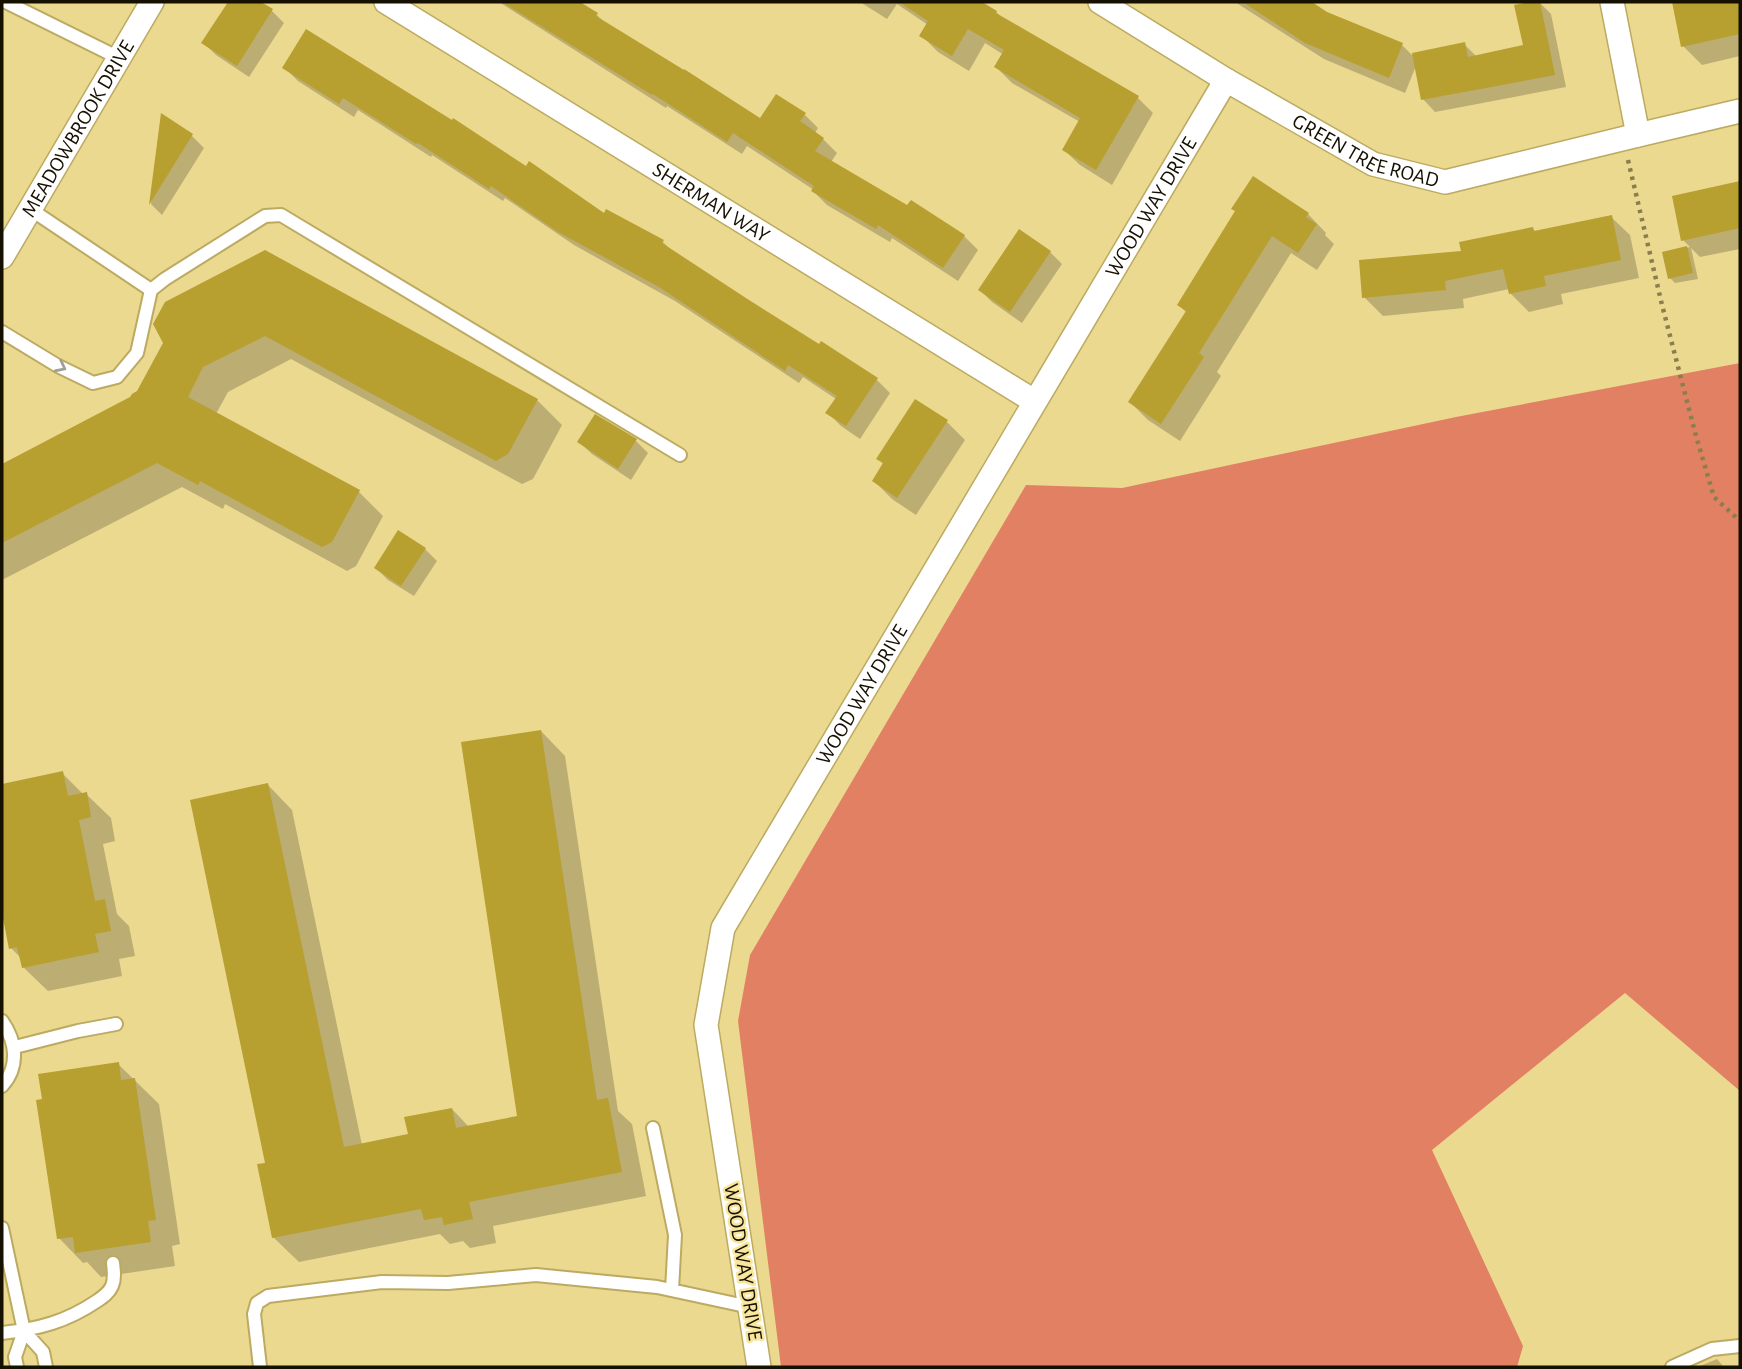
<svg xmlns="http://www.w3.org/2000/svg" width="1742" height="1369" font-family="'Alegreya Sans',sans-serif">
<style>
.forest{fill:#e28064}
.shadow{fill:#0003}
.building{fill:#b79f30}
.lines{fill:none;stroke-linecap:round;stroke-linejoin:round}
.service-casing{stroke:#bcaa62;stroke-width:16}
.minor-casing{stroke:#bcaa62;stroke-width:26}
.path{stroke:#8a7e4e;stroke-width:4.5;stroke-dasharray:3.5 5;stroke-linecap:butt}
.service{stroke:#fff;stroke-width:12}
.minor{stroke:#fff;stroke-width:23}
.oneway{stroke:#a19f99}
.labels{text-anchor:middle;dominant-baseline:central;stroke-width:5;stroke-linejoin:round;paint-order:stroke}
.street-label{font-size:21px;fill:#151000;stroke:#f8e69c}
</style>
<rect width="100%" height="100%" fill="#ebd98f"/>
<path class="forest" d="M1740,363V1091L1625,993L1432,1150L1523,1346L1517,1367H781L738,1021L750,955L1026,485L1122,488L1456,417Z"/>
<path class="shadow" d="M230,2H258L272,11L284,23L249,77L216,55L204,43Z
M499,2H577L597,15L606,24L760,121L804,114L818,128L815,133L823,139L837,153L831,162L908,207L964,236L978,250L958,281L892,238L890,242L827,205L813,191L814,190L747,146L742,154L667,106L666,108Z
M860,2H978L996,12L1003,19L1137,97L1153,113L1112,185L1080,165L1064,150L1080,122L1012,83L996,67L1004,55L985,43L969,71L938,52L922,36L928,25L897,4L887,19Z
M1235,2H1309L1326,14L1402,45L1412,55L1464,44L1477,57L1525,47L1516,6L1539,2L1551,14L1566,87L1435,112L1423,99L1416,66L1405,93L1324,59Z
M1674,2H1723V3L1740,2V56L1702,65L1683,46Z
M284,67L526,168L605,216L607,212L663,242L673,252L749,302L876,379L890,393L860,439L841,426L828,413L836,399L803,377L799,383L675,301L574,245L505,198L503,201L432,155L431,157L358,110L354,117L298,81Z
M162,116L192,136L204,148L162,215L151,204Z
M1739,181L1740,249L1700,257L1691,248L1698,279L1675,283L1670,278L1664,253L1690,247L1683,240Z
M1237,212L1308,214L1326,233L1325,235L1334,244L1317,270L1291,253L1217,372L1221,376L1180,441L1148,420L1130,402L1187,313L1179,305Z
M1611,217L1630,235L1639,278L1561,294L1563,304L1529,312L1510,293L1509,289L1463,299L1464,308L1383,316L1364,297L1463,252L1532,228L1537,233Z
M1050,252L1062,264L1022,323L992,302L980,290Z
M166,304L537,400L562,425L533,479L522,484L291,359L228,392L216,414L359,492L383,516L356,566L347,571L225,504L223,509L182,487L2,580V466L131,399L139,392L165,343Z
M596,417L636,441L648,453L631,480L592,454L579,442Z
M947,422L965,440L916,515L892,499L874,481L884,465L878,458Z
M425,549L437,561L414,596L388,580L376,568Z
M541,731L565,756L618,1111L632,1124L646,1196L493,1226L496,1243L470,1248L463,1241L450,1244L440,1234L299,1262L274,1238L267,1164L268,785L292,810L362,1145L410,1136L452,1109L469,1127L519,1117Z
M62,773L83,794H86L111,818L115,841L103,844L117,914L129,926L135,956L119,959L122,976L48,991L23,967L22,959L11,948L2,905V786Z
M118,1064L159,1104L180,1244L172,1246L175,1266L101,1277L87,1262L83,1263L59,1238Z
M1717,1359L1724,1367H1698Z"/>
<path class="building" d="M228,2H261L273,9L237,66L201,43Z
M502,2H580L598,13L596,16L684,70V69L760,118L776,94L806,113L800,121L824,138L815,151L907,205L911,200L965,235L943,268L878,225L876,229L811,191L814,186L733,133L727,142L653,94L652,95Z
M899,2H982L997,11L996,13L1139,96L1096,170L1062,150L1080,118L994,67L1004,50L968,29L952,56L919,36L928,21Z
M1243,2H1312L1327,12L1403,43L1389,78L1305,43Z
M1530,2H1540L1555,75L1421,100L1412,53L1465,42L1468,57L1523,45L1514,5Z
M1672,2H1740V34L1681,47Z
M306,29L452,120L453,118L526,166L529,161L604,213L606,209L664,240L662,243L749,300L819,344L821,341L878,378L846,426L825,413L837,396L788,365L785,371L659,287L558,232L491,186L489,189L418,143L416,144L343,98L339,104L282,68Z
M161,113L193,134L149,205Z
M1253,176L1309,213L1306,217L1317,224L1298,253L1272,236L1199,353L1204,357L1161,424L1128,402L1186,311L1177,305L1235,211L1231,209Z
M1740,181V228L1681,241L1672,196Z
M1612,215L1621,260L1544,276L1546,286L1509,294L1503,269L1445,281L1446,290L1362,298L1359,260L1461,251L1459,242L1533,227L1534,231Z
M1019,229L1051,251L1010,312L978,290Z
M1687,246L1693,273L1668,279L1662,252Z
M265,250L538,399L508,454L496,461L265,336L203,367L188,397L360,490L332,542L322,547L200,481L198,485L157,463L2,543V464L130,397L132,394L137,391L163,343L153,324L165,302Z
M915,399L948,420L897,498L872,481L883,463L876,459Z
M595,414L637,439L618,469L577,442Z
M398,530L426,548L401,586L374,568Z
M541,730L597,1100L608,1098L622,1172L469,1202L473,1219L444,1225L442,1217L424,1220L421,1209L272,1238L257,1164L265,1163L190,800L268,783L344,1147L408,1134L404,1117L452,1108L456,1128L517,1116L461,742Z
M63,771L68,796L87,792L91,817L79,820L95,901L105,899L111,931L95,934L99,952L22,968L17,947L9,949L2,913V784Z
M119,1062L121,1080L135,1078L156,1220L148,1221L151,1242L75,1253L73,1237L57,1239L36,1100L42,1099L38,1074Z"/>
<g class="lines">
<defs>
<path id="service" d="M6,2L119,58
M30,209L151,290
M2,332L58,366L93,383L117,377L137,353L151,290L165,279L265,216L281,215L680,455
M2,1021C16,1041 20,1066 2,1086
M15,1047L78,1031L116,1024
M653,1128L675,1235L672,1290
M2,1228L24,1331L43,1352L46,1367
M2,1333C38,1329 66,1322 97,1301C103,1297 109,1293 112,1286C115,1279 114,1271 113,1263
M17,1367L15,1357L24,1331
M260,1367L254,1314L257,1303L268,1296L382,1282L448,1283L536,1275L657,1287L750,1307
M1672,1367L1712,1349L1740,1346"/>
<g id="minor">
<path id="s1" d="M386,2L1034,401"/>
<path id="s2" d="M1100,2L1226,80L1373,164L1445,182L1638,135L1740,111"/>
<path d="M1612,2L1638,135"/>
<path id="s3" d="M2,257L152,2"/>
<path id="s4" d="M759,1367L706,1025L723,928L1226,80"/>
</g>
</defs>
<use href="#service" class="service-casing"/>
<use href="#minor" class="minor-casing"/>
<path class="path" d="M1628,160L1662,305L1696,436L1714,497L1740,521"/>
<use href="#service" class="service"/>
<use href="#minor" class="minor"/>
</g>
<defs><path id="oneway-chevron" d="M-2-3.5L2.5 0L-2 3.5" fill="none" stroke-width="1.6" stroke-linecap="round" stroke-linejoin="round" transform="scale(1.75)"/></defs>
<use class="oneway" href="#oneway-chevron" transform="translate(61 367) rotate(27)"/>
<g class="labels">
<g class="street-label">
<text stroke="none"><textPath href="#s3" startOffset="149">MEADOWBROOK DRIVE</textPath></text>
<text stroke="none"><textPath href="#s2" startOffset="306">GREEN TREE ROAD</textPath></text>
<text stroke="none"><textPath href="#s1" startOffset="382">SHERMAN WAY</textPath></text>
<text stroke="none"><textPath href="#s4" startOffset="1283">WOOD WAY DRIVE</textPath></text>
<text stroke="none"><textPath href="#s4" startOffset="716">WOOD WAY DRIVE</textPath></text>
<text transform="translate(743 1262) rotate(81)">WOOD WAY DRIVE</text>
</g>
</g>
<rect width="1742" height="1369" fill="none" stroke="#151000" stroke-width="7"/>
</svg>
